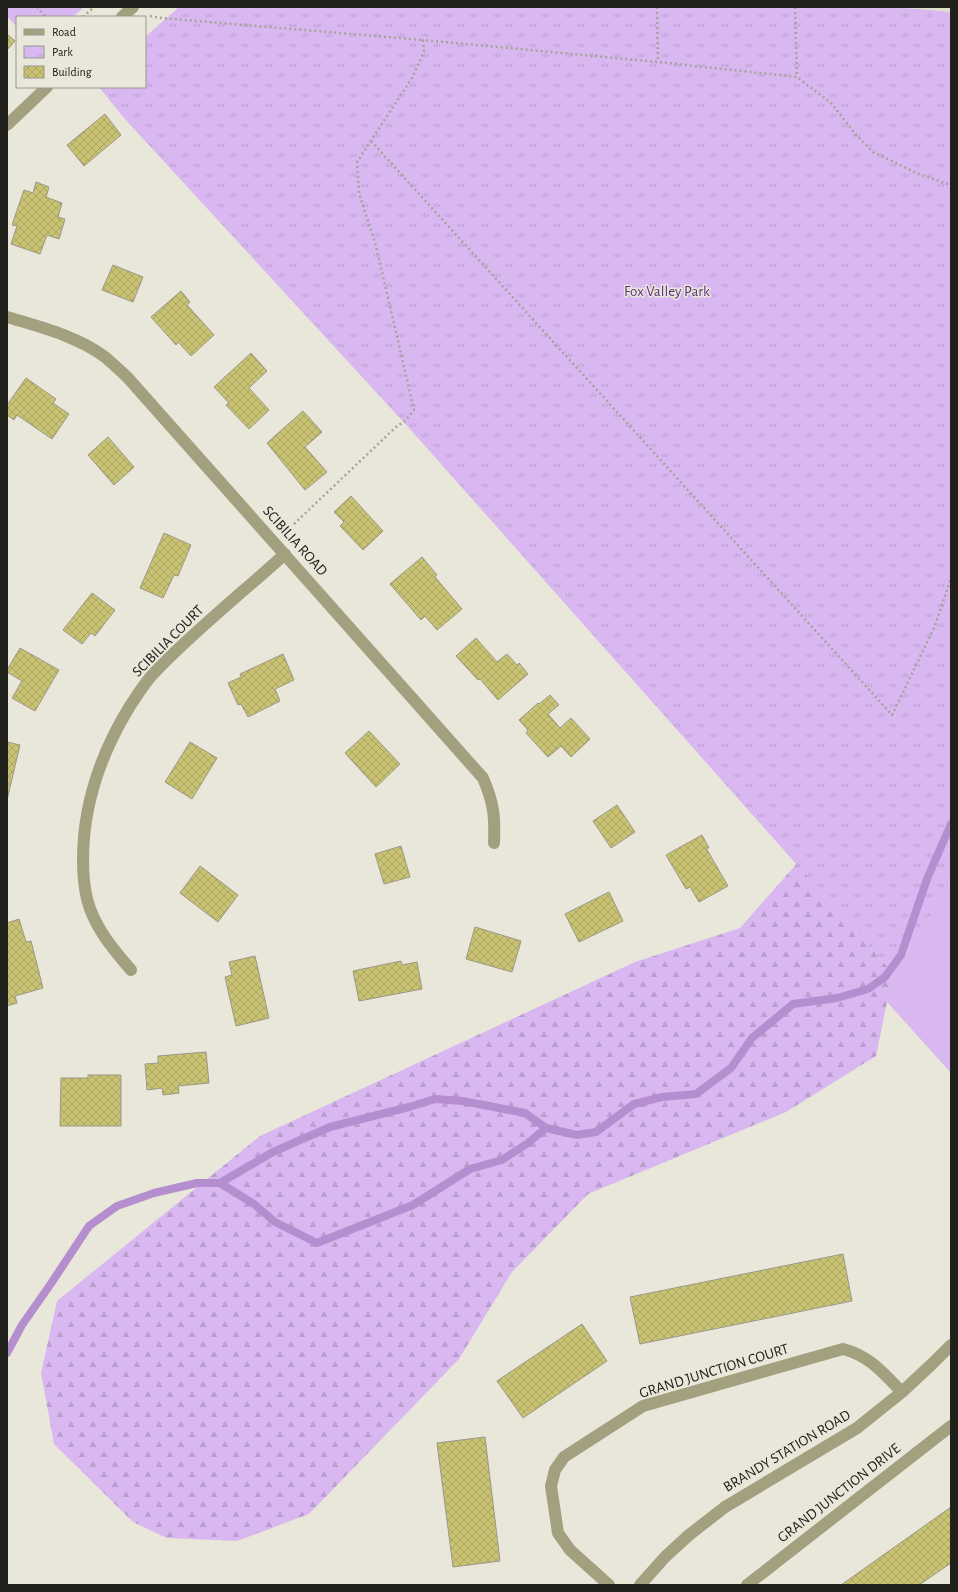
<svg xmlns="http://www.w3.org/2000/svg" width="958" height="1592" font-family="'Alegreya Sans',sans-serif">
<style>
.built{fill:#dfdec8}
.grass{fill:#d9b8f1}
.forest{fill:url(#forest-firs)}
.park{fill:url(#park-tufts)}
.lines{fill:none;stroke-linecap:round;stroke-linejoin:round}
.stream{stroke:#b58ecf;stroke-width:8}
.building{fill:url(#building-cross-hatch);stroke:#99988a}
.path{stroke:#a5a499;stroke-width:2.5;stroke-dasharray:2 3;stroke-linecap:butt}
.minor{stroke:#a2a07f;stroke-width:12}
.labels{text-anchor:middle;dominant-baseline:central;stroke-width:3;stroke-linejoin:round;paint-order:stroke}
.park-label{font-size:15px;fill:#61307d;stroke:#e8e7d9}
.street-label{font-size:15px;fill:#21211b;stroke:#e8e7d9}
</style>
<defs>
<pattern id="forest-firs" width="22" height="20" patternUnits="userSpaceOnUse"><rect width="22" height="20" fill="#d9b8f1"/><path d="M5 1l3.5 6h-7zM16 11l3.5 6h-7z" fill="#ba9ece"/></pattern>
<pattern id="park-tufts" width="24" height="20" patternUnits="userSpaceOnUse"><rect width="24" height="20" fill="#d9b8f1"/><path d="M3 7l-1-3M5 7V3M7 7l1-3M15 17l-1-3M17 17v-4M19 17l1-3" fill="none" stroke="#ba9ece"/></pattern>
<pattern id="building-cross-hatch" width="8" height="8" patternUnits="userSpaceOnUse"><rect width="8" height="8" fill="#c9c273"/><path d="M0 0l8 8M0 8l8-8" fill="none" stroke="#aca663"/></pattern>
</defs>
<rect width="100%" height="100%" fill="#e8e7d9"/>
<path class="built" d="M892,7H951V13L941,11Z"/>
<path class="grass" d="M7,7H84L73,17H17V27L7,16Z
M951,884V1073L887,1002L893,973Z"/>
<path class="forest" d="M800,860L862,938L893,973L876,1056L786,1112L588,1194L512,1272L459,1359L309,1514L237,1541L167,1538L133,1522L54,1444L41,1373L57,1301L260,1136L635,962L740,928Z"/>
<path class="park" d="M179,7H892L941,11L951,13V884L893,973L409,428L124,118L99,87H145V37Z"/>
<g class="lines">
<path class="stream" d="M220,1183L254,1204L275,1222L317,1243L413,1205L470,1169L502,1160L528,1143L546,1128
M7,1353L22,1325L50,1285L89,1226L117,1206L154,1193L197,1183H220L273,1152L330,1127L409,1107L435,1099L463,1101L525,1113L546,1128L577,1135L596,1132L634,1104L662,1097L696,1094L731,1068L752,1038L793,1004L837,998L868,989L885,977L901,955L927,879L951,824"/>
</g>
<path class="building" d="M7,34L15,41L7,50Z
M105,114L121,135L84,166L67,145Z
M36,182L49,187L46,197L62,203L58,217L65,219L59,239L47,235L40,254L11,244L17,226L12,225L24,190L33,193Z
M113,265L143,277L133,302L102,290Z
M181,291L190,302L187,305L214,335L191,356L178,342L176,345L151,317Z
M251,353L267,371L249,388L269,410L249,429L226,405L229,403L214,387Z
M26,378L56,399L53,403L69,414L52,439L17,415L14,420L7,415V405Z
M303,411L322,432L305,447L327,472L305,490L267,443Z
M108,437L134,467L114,485L88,455Z
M351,496L383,531L363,550L340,526L344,522L334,512Z
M164,533L191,545L178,576L174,575L163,598L140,588Z
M422,557L437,575L435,577L462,609L437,630L425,616L421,620L390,584Z
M92,593L115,610L95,636L91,633L82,644L63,630Z
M476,638L497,662L507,654L517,665L519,663L528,674L498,700L480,679L478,680L456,656Z
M20,648L59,670L35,711L12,698L22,681L7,672V670Z
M283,654L294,680L275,689L280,701L248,717L241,704L238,705L228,683L241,677L240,674Z
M550,695L559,705L548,714L560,728L571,718L590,739L571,757L561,746L548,757L526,733L528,730L519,720L538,703L539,704Z
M369,731L400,764L376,787L345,753Z
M7,742L20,745L7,800Z
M190,742L217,758L192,799L165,782Z
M617,805L635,832L611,848L593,821Z
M702,835L709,848H706L728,886L699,902L690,887L686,889L666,855Z
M401,846L410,877L384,884L375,854Z
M200,866L238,895L218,922L180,893Z
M609,892L623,921L579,942L565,914Z
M19,919L26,942L31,941L43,988L15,996L17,1003L7,1006V923Z
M475,927L521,941L512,972L466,959Z
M255,956L269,1018L236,1026L225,977L232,975L229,962Z
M401,961L402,965L417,962L422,989L359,1001L353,971Z
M206,1052L209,1083L178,1086L179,1093L163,1095L162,1088L147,1090L145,1064L158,1063V1056Z
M88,1075H121V1126H60L61,1078H88Z
M843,1254L852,1301L640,1344L630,1297Z
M582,1324L607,1361L523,1418L497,1381Z
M485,1437L500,1561L453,1567L437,1443Z
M951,1507V1563L919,1585H841Z"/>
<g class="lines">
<path class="path" d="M37,7L46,17
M657,7L658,62
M795,7L797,77
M150,16L161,18L423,40
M83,17L94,7
M371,141L892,715L935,626L951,578
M294,524L396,427L405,421L414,410L376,246L359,193L357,162L412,78L424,52L423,40L658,62L797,77L832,104L856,135L873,152L921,175L951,185"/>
<path class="minor" d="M122,17L133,7
M7,125L47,87
M7,317C40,327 77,336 105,357C113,364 121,371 128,378L483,778C494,804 495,816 494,843
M131,970C113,949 94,927 87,899C84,886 83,872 83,860C83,804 101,753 130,706C138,694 145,682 155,672C195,630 242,593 285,554
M609,1585L570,1550L558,1533L551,1486L555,1470L564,1457L643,1406L843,1349C870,1356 883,1373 902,1392
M640,1585L665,1557L689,1535L725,1507L857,1428L902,1392L933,1363L951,1345
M747,1585L951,1426"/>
</g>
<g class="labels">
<g class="park-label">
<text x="667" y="291">Fox Valley Park</text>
</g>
<g class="street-label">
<text transform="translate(295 541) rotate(48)">SCIBILIA ROAD</text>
<text transform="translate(168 641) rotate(-45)">SCIBILIA COURT</text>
<text transform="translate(714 1371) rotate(-17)">GRAND JUNCTION COURT</text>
<text transform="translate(787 1451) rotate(-31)">BRANDY STATION ROAD</text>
<text transform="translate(839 1493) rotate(-38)">GRAND JUNCTION DRIVE</text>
</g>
</g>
<rect width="958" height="1592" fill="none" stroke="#21211b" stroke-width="16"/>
<rect x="16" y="16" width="130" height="72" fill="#e8e7d9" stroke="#98988d"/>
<rect x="24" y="29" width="20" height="6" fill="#a2a07f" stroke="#98988d"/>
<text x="52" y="36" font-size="12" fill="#21211b">Road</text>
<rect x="24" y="46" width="20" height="12" fill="url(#park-tufts)" stroke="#98988d"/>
<text x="52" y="56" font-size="12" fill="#21211b">Park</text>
<rect x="24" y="66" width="20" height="12" fill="url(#building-cross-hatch)" stroke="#98988d"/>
<text x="52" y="76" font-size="12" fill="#21211b">Building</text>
</svg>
